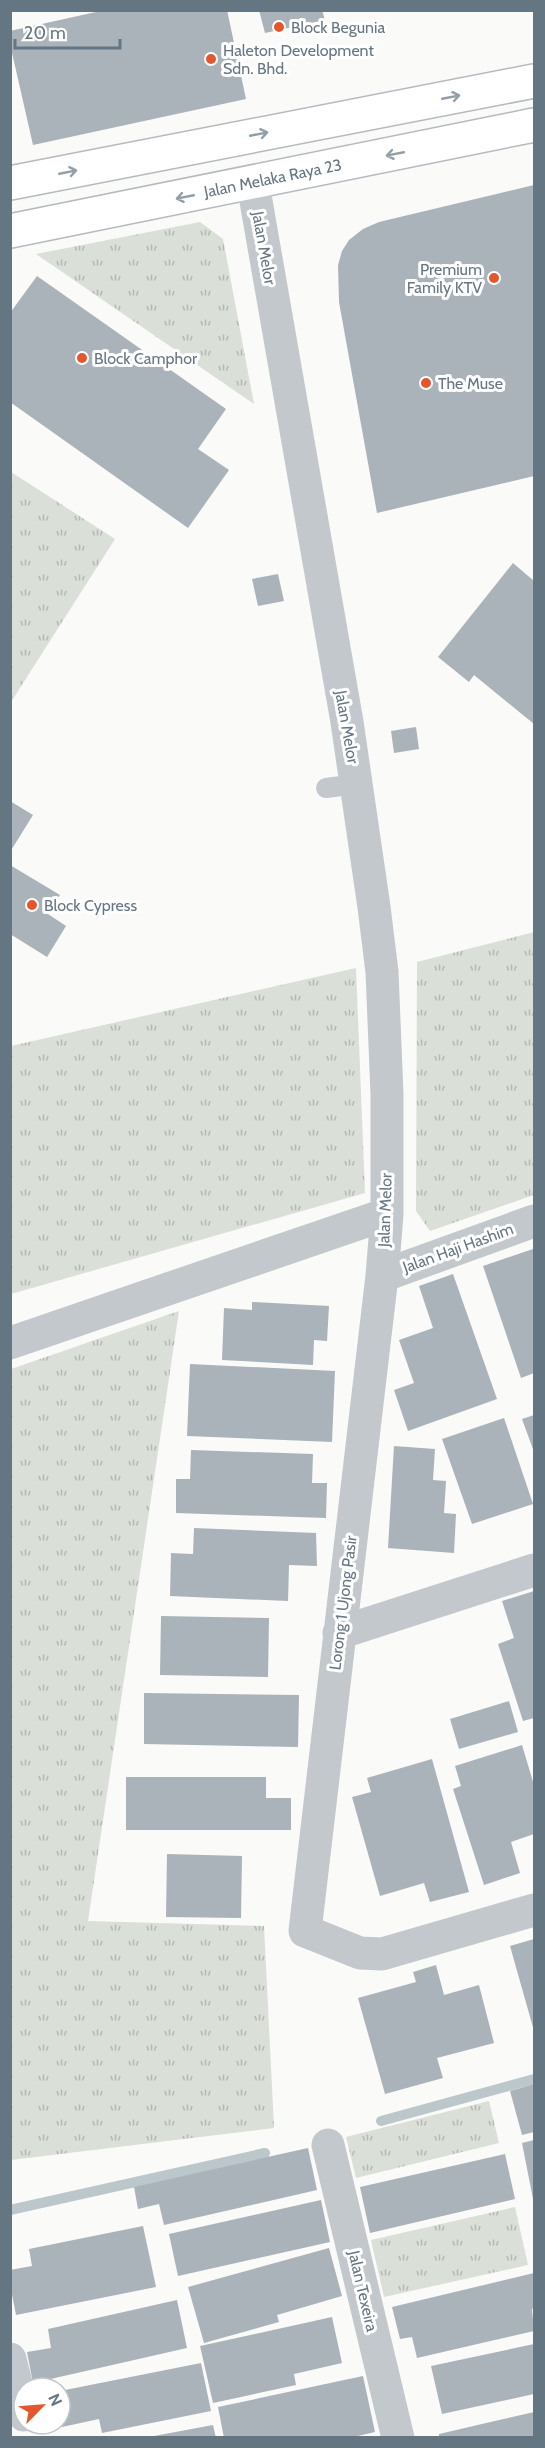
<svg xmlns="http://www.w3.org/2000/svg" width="545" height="2448" font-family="Cabin,sans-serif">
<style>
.grass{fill:url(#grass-tufts)}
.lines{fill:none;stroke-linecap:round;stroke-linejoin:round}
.stream{stroke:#bbc7cb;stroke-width:10}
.building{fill:#aab3b9}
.primary-casing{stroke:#b5babe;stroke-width:36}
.service{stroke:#c3c8cc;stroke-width:20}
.minor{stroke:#c3c8cc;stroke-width:33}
.primary{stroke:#fff;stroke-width:33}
.oneway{stroke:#939fa8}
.poi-dot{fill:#e4572e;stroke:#fff;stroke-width:2}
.labels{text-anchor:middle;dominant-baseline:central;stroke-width:6;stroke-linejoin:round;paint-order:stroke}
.poi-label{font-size:16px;fill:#657683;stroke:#fff;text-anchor:start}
.street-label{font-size:16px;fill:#657683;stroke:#fff}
</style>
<defs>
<pattern id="grass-tufts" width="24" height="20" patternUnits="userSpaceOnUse" patternTransform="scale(1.5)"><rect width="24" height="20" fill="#dadfd7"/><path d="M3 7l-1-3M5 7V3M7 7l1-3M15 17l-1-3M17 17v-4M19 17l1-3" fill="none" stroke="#b4b9b4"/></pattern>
</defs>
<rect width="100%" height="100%" fill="#fafaf8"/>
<path class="grass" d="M200,222L223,239L254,404L36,254Z
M11,472L115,539L11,702Z
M534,932V1195L430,1231L416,1211L417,962Z
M356,968L365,1193L11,1294V1046Z
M179,1311L88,1921L264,1926L274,2128L11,2160V1369Z
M489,2101L499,2143L356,2178L346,2137Z
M515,2207L528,2265L384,2297L371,2240Z"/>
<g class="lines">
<path class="stream" d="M381,2121L534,2079
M10,2210L265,2153"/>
</g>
<path class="building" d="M105,10H227L246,99L33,145L10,44V31Z
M259,10H322L325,20L265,33Z
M534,185V476L377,513L339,302L338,265L342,251L349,240L363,229L379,222Z
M37,276L226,409L198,449L229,470L188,528L10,402V313Z
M513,563L534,581V724L474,675L469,682L438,657Z
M278,574L284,601L258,606L252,579Z
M416,727L419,749L394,753L391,731Z
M10,801L33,815L10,852Z
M10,865L60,895L48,914L66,926L47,957L10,934Z
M533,1249L534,1373L521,1378L483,1266Z
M453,1274L497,1399L408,1431L394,1390L414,1383L399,1340L433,1328L419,1286Z
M252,1302L329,1306L327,1341L314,1340L313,1365L222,1360L224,1308L252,1310Z
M190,1364L335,1371L332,1442L187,1436Z
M534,1415V1452L522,1419Z
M504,1418L533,1504L472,1524L442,1439Z
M394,1446L435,1449L433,1480L446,1481L444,1513L456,1514L454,1553L388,1548Z
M191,1450L313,1454L312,1483H327L326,1518L176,1513V1479H190Z
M194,1528L316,1533L317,1566L289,1565L288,1601L170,1596L171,1553L193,1554Z
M534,1591V1718L523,1721L498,1644L514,1638L502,1601Z
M161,1616L269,1618L268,1677L160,1675Z
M144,1693L299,1695L298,1747L144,1744Z
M509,1701L518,1732L459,1749L450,1719Z
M522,1745L534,1785V1834L511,1842L520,1873L484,1885L453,1789L461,1786L455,1766Z
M432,1759L469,1892L430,1902L424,1883L380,1896L352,1797L371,1792L367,1778Z
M126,1777H266V1798H291V1830H126Z
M167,1854L242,1856L241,1918L166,1917Z
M534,1939V2031L510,1946Z
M436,1965L444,1995L479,1985L494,2043L437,2058L443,2078L385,2094L358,1998L416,1982L413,1972Z
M534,2084V2132L522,2135L510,2091Z
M534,2140V2199H533L522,2143Z
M308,2148L317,2190L164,2225L159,2204L138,2209L134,2187Z
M505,2154L515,2199L370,2233L360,2187Z
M321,2200L330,2242L178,2276L169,2234Z
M143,2226L156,2287L16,2315L10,2284V2270L32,2266L29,2249Z
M329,2248L342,2296L277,2315L279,2322L204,2343L188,2287Z
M534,2273V2308L532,2309L534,2331L417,2358L412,2337L400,2339L392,2307Z
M177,2300L187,2348L33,2383L27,2352L51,2348L48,2329Z
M332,2317L342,2363L294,2374L296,2385L213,2403L200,2346Z
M534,2344V2394L442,2414L431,2366Z
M201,2363L211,2411L102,2433L99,2419L62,2427L60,2391Z
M363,2376L375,2432L349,2438H224L218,2407Z
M534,2412V2438H439V2434Z
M213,2425L216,2438H154V2436Z"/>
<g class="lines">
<defs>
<g id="primary">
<path d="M10,183L534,81"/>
<path id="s1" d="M10,231L534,125"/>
</g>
</defs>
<use href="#primary" class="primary-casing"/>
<path class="service" d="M326,788L357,784"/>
<path class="minor" d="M253,184L347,722L374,907L382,972L387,1094V1214L382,1276L305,1931L360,1953L382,1954L534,1910
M382,1276L534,1221
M10,1343L387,1214
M339,1633L534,1570
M328,2145L398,2438
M10,2359L24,2415"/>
<use href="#primary" class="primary"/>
</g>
<defs><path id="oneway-shaft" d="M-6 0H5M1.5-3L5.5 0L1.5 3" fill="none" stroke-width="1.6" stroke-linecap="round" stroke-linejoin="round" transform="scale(1.5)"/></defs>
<g class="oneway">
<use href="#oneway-shaft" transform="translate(451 97) rotate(-11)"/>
<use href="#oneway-shaft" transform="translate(259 134) rotate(-11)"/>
<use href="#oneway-shaft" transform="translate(395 154) rotate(169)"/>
<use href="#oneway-shaft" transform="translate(68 172) rotate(-11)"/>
<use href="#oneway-shaft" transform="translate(185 197) rotate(169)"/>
</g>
<g class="poi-dot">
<circle cx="279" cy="27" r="6"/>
<circle cx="211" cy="59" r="6"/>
<circle cx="494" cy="278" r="6"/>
<circle cx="82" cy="358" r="6"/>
<circle cx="426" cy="383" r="6"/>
<circle cx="32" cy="905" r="6"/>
</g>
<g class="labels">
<g class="poi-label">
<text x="291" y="27">Block Begunia</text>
<text x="223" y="50">Haleton Development<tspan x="223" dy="18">Sdn. Bhd.</tspan></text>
<text x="482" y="269" text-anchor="end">Premium<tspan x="482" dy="18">Family KTV</tspan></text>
<text x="94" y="358">Block Camphor</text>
<text x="438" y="383">The Muse</text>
<text x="44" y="905">Block Cypress</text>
</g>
<g class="street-label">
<text stroke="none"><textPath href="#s1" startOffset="268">Jalan Melaka Raya 23</textPath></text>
<text transform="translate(264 248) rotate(80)">Jalan Melor</text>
<text transform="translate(347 727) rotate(80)">Jalan Melor</text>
<text transform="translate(385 1210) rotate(-88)">Jalan Melor</text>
<text transform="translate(458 1248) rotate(-20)">Jalan Haji Hashim</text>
<text transform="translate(343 1603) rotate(-83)">Lorong 1 Ujong Pasir</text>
<text transform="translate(363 2291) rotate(77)">Jalan Texeira</text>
</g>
</g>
<rect width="545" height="2448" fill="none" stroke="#657683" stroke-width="24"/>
<g transform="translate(42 2406) rotate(65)"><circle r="28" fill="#ffffff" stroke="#c1c8cd" stroke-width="1.5"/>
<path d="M0-4.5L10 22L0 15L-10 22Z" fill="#e4572e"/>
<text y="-9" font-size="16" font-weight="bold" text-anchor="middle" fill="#657683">N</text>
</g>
<path d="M15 39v9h105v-9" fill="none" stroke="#657683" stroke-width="3"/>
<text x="24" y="39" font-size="18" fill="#657683" stroke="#ffffff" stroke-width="4.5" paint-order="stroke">20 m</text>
</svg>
